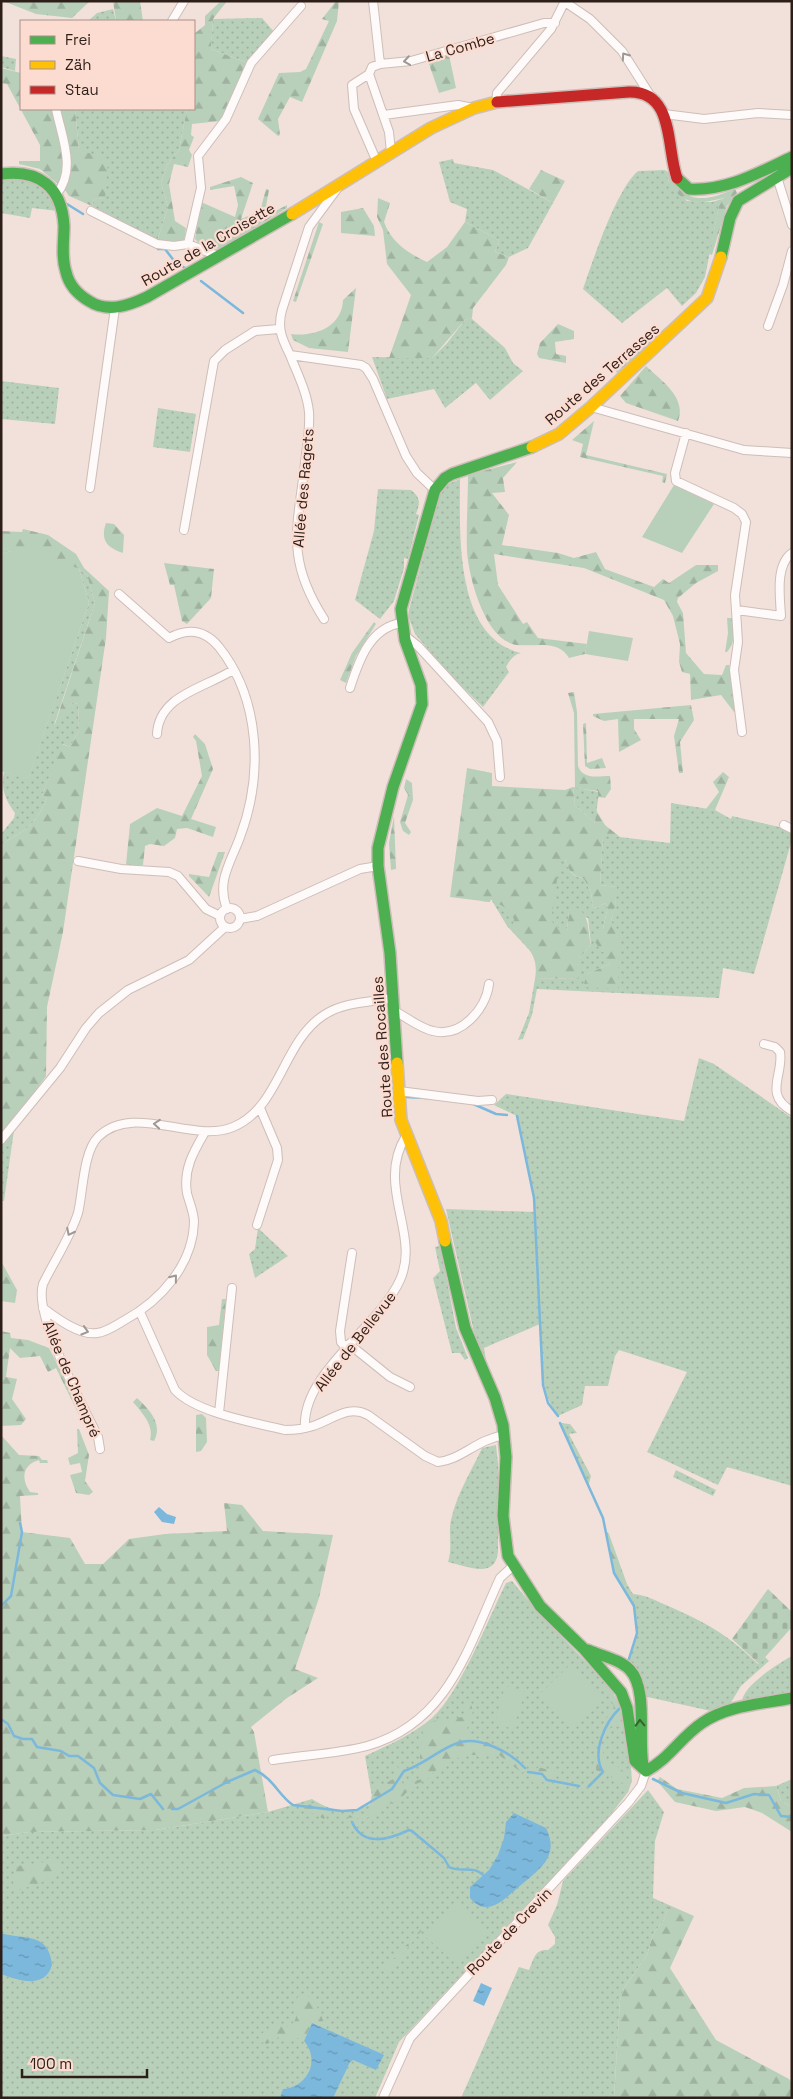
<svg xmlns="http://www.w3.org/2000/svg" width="793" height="2099" font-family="'Space Grotesk',sans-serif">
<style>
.grass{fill:url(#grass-dots)}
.forest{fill:url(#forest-firs)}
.cemetery{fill:url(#cemetery-stones)}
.garden{fill:#b8d0ba}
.water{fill:url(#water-ripples)}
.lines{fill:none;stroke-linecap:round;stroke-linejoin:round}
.stream{stroke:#7cb8dc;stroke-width:2.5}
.street-casing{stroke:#cdbeb8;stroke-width:10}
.fast-casing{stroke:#cdbeb8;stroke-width:14}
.slow-casing{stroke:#cdbeb8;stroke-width:14}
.jam-casing{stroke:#cdbeb8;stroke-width:14}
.street{stroke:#fdfaf9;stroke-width:8}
.fast{stroke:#4caf50;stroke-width:11}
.slow{stroke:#ffc107;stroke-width:11}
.jam{stroke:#c62828;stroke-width:11}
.oneway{stroke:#9f9794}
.oneway2{stroke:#3b5f32}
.labels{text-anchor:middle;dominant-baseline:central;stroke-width:4.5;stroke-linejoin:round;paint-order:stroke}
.street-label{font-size:15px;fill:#2d1e19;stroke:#fcdcd0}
</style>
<defs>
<pattern id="grass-dots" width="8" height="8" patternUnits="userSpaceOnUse" patternTransform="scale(1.25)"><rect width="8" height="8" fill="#b8d0ba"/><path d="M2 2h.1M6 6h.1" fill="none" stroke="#9eb29f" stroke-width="1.8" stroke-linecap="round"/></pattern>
<pattern id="forest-firs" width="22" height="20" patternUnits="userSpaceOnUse" patternTransform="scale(1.25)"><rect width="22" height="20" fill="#b8d0ba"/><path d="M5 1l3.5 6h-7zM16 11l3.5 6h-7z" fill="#9eb29f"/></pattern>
<pattern id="cemetery-stones" width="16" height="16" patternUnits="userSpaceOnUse" patternTransform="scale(1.25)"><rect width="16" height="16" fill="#b8d0ba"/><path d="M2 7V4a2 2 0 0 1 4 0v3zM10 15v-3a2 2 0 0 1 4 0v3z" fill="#9eb29f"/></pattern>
<pattern id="water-ripples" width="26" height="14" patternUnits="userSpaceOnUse" patternTransform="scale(1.25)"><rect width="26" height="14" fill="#7cb8dc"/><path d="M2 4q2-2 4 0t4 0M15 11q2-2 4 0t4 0" fill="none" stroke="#6695b2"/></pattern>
</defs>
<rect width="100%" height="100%" fill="#f2e1da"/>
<path class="grass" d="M113,9L116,21H88L97,13Z
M262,18L275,33L248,63L211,49L213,19Z
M1,56L16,59L15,71L1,67Z
M75,109H187L179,150L167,165L161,183L168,207L157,241L92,206L94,198L105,199L79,150Z
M453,159L454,163L493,170L553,203L528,248L509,257L495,252L499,240L465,222L467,209L450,202L439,162Z
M665,170L669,182L687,201L712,202L725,198L719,206L705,277L696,293L682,306L667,288L622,323L583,289C593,260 616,190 638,171Z
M12,178C37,178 46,190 58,211L32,208L30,218L1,213V180Z
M471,318L505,348L513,363L523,371L490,400L476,383L445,408L434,389L387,399L372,357L432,358L447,343L465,320Z
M1,381L59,388L55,424L1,419Z
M158,408L196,414L190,452L153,447Z
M460,479C460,533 454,637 521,653C513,655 510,660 506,667L509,672L483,707L448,673L415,634L409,618V610L439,497L446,485Z
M378,489L411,490C421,498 420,503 416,514L419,515L408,559L404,558V568L394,601L380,619L355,600L374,531Z
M79,569L87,575L95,603L54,725L73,702L78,704L79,731L70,747L63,744L42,795L47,798C36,824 27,830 3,843L2,849L1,834L14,818L15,813C6,801 0,788 4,772L28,779L89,603Z
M573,787L599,792L595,823L575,805Z
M671,803L715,810L731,819L732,816L792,830V839L754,974L723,968L719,998L537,989L532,1015L523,1039L518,1040L529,1013L535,979L578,978L579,958L591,945L588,918L569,912L567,931L537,966L534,955L507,926L491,899L490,902L481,901L487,870L507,837L565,859C568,871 572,876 584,879L591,892L593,907L597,908L605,903L608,906L603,929L602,951L609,956L610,964L587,974L618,989L611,921L615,907L616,887L600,885L603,835L670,843Z
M699,1058L714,1064L792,1118V1486L727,1467L718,1485L647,1452L687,1372L619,1350L615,1356L608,1386H585L582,1405L558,1416C538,1390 542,1357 540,1324L484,1348L486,1360H484L474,1332L446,1209L536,1212L517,1116L494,1105L506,1094L684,1121Z
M14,1130L4,1201H1V1139Z
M258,1228L288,1256L255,1278L249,1254L255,1249Z
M439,1246L441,1249L456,1328L468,1358L465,1360L460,1353H452L433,1278L440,1271L435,1247Z
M560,1423L570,1424L577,1433L569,1434L591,1476L588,1487Z
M496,1445L498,1463V1552C495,1580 467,1566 448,1562C453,1546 448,1534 451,1520C457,1493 471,1472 482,1448Z
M676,1470L716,1490L713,1496L673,1477Z
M512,1581L537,1611L608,1685C627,1712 630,1749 632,1781L628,1792L605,1822L399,2042L375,2098H1V1836L29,1832L155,1830L268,1812L312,1799C330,1811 350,1815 370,1804L372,1797L365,1756C388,1745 412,1735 432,1718C460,1693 488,1619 506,1583Z
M627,1584L633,1594C646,1595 654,1600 666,1605C707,1623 726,1633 758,1664L765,1657L769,1661L741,1686L730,1704L711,1711L643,1696L628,1662C639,1636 642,1612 624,1588Z
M792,1656V1693L742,1702C742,1686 779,1663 792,1656Z
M792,1779V1807L781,1801L776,1786Z
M648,1790L664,1812L655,1841L653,1898L669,1905L664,1920L653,1934L647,1955L624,1988L620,2000L614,2098H461L519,1967L529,1970C534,1958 535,1949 548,1950L555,1944V1937L548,1925L557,1905L563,1881Z"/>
<path class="forest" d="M3,1H90L72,18L36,14Z
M113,1H140L143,21H116Z
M221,1H227L213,19L211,49L248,63L231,103L220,121L192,124L191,135L194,137L189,150L192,155L188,167L174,164L169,184L175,221L186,228L184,241H157L168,207L161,183L167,165L179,150L187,109H194V34L205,25V16Z
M336,1H339L337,21L302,102L290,97L278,119L280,135L278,136L258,119L279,73L300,72L306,69L329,21L322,19Z
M449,55L456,88L439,93L428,61Z
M1,68L21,73V109H75L79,150L108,159L105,199L94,198L92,206L69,196L65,190L40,169L19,164V161H40V145L7,84L1,83Z
M541,170L565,181L553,203L529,189Z
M665,170C671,173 673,180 677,186C693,206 715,197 735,189L737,193L727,206L712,255L709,254L719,206L724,198C694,206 675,204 665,170Z
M241,177L253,183L241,219L260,211L266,189L269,190L264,217L287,205V208L220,248L205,249L195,239L201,202L235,217L238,205L234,186L210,190V187Z
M378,198L390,203L384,222C392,243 408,253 427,262L447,247L465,222L499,240L495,252L509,257L506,265L473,308L472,318L465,320L432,358H389L411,295L387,264L383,230L377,217Z
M363,208L374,226L375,236L341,233V212Z
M319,222L323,224L296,302L293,301Z
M356,288L348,352L309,348L293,340L291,334C315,337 342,327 343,300Z
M684,313L685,314L617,373L613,366L640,348Z
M558,324L574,331V339L555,342L556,354L566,356V363L539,358L537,354L540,343Z
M646,366C662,381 687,398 678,421L626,403L620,396Z
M594,421L586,455L667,474L665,483L662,482L663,476L580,457L583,444L572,440Z
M517,462L503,478L505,492L492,493L509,515L502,545L558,553L574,558L596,552L605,569L654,587L663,579L669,583L696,565H718V571L696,583L678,598L677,602L683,613L686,653L704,674L722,675L726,665H729L736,712H734L721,695L691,700L690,674L682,672L679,662L680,644L673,616L664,600L584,568L494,554L498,585L523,624L527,622L538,638L587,644L585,654L569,658C558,639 536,647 517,645C485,641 469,578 467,552C466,527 468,500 468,475Z
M106,523L114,524L124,535L123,553C107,548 100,540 106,523Z
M23,529L48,535L76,554L84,568L109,591L106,638L63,932L47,1007L46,1076L1,1139V851L3,843C27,830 36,824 47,798L42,795L62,744L70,747L79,731L78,704L73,702L54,727L95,603L87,575L79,569L11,551L1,554V531L22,532Z
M164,563L214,569L211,598L187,624L182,621L174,585H170Z
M727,618H732C734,632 736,641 727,652H725L728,633Z
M374,622L376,624L356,656L346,683L340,680L352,653Z
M574,692L577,712L578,766C583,780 598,776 610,776L611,789L605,798L598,797V791L575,788L574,713L568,693Z
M691,705L694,720L680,742L683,773H679L674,736L679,719H634V729L641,740L619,752L618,719L604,721L593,716V714Z
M586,723L587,763L602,758L606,768L590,769L585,766L583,724Z
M195,734L205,744L213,769L191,819L216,827L213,837L187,828L177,829L175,838L164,846L150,844L145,846L143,865H126L130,824L157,808L182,816L202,776L196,741L193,737Z
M467,768L492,773V786L565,790L573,787L575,805L595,823L596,810L605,825L620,837L603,836L600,885L617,887L615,907L611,921L619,933L618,989L583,987L587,974L610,964C608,952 595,948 593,936L603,929L608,906L605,903L597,908L593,907L591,892L584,879C572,875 568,871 565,859H560L551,921L561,930L567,931L569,912L573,906C591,913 587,929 591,945L579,958L581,969L578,978L535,979C539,955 528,948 512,931L514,919L506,908L490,899V902L450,897Z
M723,772L729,777L715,810L706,809L719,792L713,782Z
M406,779L412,783L413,800L405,823L411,832L409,835L403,831L400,822L408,795L404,788Z
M394,816L396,869L391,870L389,843Z
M218,852H225L209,897L189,876V874L209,877Z
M1,1261L17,1290L15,1303L1,1301Z
M222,1299H226L219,1371H216L207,1355V1327L219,1325Z
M1,1331L10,1333L11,1338L28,1340L49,1348L82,1413L79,1415L56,1368L48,1372L40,1356L20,1358L10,1348L6,1377L17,1379L12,1399L26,1419L21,1425L1,1426Z
M137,1398C150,1410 163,1424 154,1441L150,1440C154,1425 143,1414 133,1402Z
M202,1414L206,1418L207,1442L201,1451L196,1452V1415Z
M77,1429H79L89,1455L85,1481L93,1492L89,1495L76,1493L70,1475L82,1472L80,1463L70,1465L68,1458L78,1453Z
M1,1435L19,1455L39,1456L42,1460H47L48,1463H40L39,1460C22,1465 21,1479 30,1492L38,1493V1495L20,1496L22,1532L70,1538L85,1564H103L129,1539L165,1534L227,1531L224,1503L242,1505L263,1531L333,1535L319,1598L295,1669L318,1678L287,1698L251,1727L254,1732L268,1812L155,1830L29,1832L1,1836Z
M606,1531L609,1534L627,1584L624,1588L614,1573Z
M608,1685L621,1708L624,1725L607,1729L600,1737H598L604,1722L614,1707L606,1688Z
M470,1701L473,1711L465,1735C487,1740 505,1750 523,1764L524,1771L522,1773L499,1755H463L435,1771L426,1780L414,1785L402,1797L365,1819L345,1817V1815L358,1816L370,1812V1804L374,1785L381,1786L393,1779L395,1767H398L403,1785L421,1779L419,1765L423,1729L433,1721L463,1717L466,1714V1702Z
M597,1749L603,1750C602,1766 613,1761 622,1770C625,1773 628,1781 630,1785L628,1792L623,1783L596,1770Z
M538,1767L556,1772L554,1783L544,1781L538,1785L532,1782Z
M660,1777L677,1789L722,1798L744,1788L776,1786L781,1801L792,1807V1832L762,1813L745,1807L716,1811L675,1802L657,1781Z
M313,1803L328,1811L324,1819L302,1808Z
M59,1860V1872L40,1883L19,1890L15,1888L13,1882L17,1866Z
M669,1905L694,1916L670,1968L716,2040L789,2079L792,2083V2098H614L620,2000L624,1988L647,1955L653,1934L664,1920Z
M431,1919L387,1973L383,1970Z
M301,1994C316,1996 321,2017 327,2029L312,2023L306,2036L286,2041L282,2035L267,2044L259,2041L260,2035C264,2032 269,2028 274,2026C281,2025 287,2030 293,2023C301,2015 290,2002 301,1994Z"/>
<path class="cemetery" d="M768,1589L792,1612V1627L759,1664L732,1639Z"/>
<path class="garden" d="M674,485L714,504L682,553L642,537Z
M11,551H39L79,569L89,603L28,780L1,771V554Z
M589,631L633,638L628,661L585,654Z
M571,1664L602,1697L570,1727L539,1695Z
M505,1686L523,1691L525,1693L513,1729L495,1723Z
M455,1903L487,1932L457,1965L424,1935Z"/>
<path class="water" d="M159,1507L167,1514L176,1517L174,1524L162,1522L154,1512Z
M514,1813L546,1828C560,1856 540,1869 521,1885C506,1897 488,1920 470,1898V1887L489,1870L498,1855L504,1838L506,1822Z
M1,1933C23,1940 49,1931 52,1965C45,1989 19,1981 1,1974Z
M481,1983L492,1988L484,2006L473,2001Z
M312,2023L380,2053L384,2055L376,2070L353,2060L350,2062L333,2098H280L283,2089C307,2087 321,2061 304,2041Z"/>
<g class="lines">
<path class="stream" d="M67,204L83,214
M158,249H165L175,262L185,268
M201,281L243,313
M406,1097L427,1098
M471,1103L496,1114L507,1115
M517,1116L534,1198L543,1385L548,1403L558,1416
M560,1423L603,1518L614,1573L634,1606L637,1633L628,1662
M1,1606L11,1596L22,1532L20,1523
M1,1719L8,1724L14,1736L23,1739H32L37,1747L61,1751L69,1756H78L94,1768L100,1783L113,1795L140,1799L151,1794L163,1809
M528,1772L542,1774L547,1780L579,1786
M653,1779L682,1793L726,1803L754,1794L769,1795L781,1816L792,1817
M589,1786L603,1772C591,1753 605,1722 620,1708
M172,1809H178L227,1782L255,1770C274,1779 279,1796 293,1805L342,1811L357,1810L392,1789L404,1771C423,1765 437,1751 455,1744C477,1734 510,1752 525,1768
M352,1822C363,1847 388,1840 409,1830L412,1831L444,1858L449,1867C460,1873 474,1865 483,1875"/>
<defs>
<path id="street" d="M373,1L380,64
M565,2L590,19L622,51L650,95
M172,21L184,1
M369,74L352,85L354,109L377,162
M496,104L497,93L551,29L565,1
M56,109C62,138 77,170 56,195
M664,114L704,119L758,113L792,115
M384,115L458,105L473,108
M391,152L389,132L369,74L372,67L380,64L411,61L544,23H555
M777,177L792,225
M337,189L309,227L282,310C277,328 282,339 290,355L361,365L366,368L373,379L406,456L417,473L435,490
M91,211L157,244L174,246L188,244L218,256
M188,244L201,188L198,156L226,119L251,63L301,6
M768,326L783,285L792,251
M290,355C297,373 307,392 309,412C310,426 308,440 306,454C299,524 283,555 324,619
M591,407L744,450L792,453
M686,433L675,473L676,481L734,508L742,514L746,522L735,595L738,642L734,670L742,732
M90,488L115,308
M184,530L214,361L225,350L255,331L279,329
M119,594L169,638C188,628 204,629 219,647C261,700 263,776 240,837C231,862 216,881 227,909
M737,610L781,616C780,597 775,565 792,553
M403,634L418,646L488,722L497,741L500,777
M350,688C359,660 370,628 401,623
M157,734C159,695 205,688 233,670
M784,825L792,829
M78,861L121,869L169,872L178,876L206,909L220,916
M220 918a10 10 0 1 1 20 0a10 10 0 1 1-20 0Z
M240,919L257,916L360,869L378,866
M394,1011C407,1017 419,1028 433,1031C461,1038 486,1009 489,984
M764,1044L775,1047L780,1052C784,1074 763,1095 792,1111
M399,1091L478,1101L492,1100
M1,1140L60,1068L86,1028L99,1013L128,990L189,960L225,927
M257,1225L278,1160L277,1148L260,1108
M43,1308C56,1318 80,1336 97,1333C107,1332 116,1325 125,1320C160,1301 193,1265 194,1222C194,1212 189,1202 187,1193C183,1169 194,1151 205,1132
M140,1312L175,1390C196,1413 256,1423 285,1430C295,1430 304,1429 313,1426C332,1420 348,1404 368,1415L425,1456L438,1462C461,1460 477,1439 505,1435
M349,1344L390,1377L410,1387
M346,1348L341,1342L340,1331L352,1253
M219,1413L232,1288
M305,1428C301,1374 379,1327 400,1280C421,1234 375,1186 406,1136
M100,1449L98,1437C83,1405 33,1316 43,1284C54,1261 70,1238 78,1213C83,1193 83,1152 98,1137C133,1102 193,1144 233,1127C280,1108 282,1042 324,1015C344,1002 371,1002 393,998
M273,1760C303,1755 337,1754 367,1746C449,1723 468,1647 500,1578L513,1566
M383,2098L410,2038L628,1803L641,1786L646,1771"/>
<path id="fast" d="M1,174C39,169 62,187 64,226C64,241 61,257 66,272C69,285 77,294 89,301C107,313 128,306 147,297L292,214
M677,178L689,189C727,191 758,173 792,157
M721,257L730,218L738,201L792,168
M397,1063L390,953L378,866V848L393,787L422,704L421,685L405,640L401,609L435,490L445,478L452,474L532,447
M445,1241L465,1328L495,1398L503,1425L506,1457L503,1516L508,1556L540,1606L583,1648L621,1692L627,1708L635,1761L646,1771
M588,1650C601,1656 620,1659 630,1670C648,1689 638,1739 643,1765
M646,1771C669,1759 681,1737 702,1723C728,1705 762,1704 792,1698"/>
<path id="slow" d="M292,214L431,128L474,108L497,102
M532,447L559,434L591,407L707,298L721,257
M397,1063L401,1120L441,1221L445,1241"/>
<path id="jam" d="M497,102L629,92C675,91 666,148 677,178"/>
</defs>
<use href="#street" class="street-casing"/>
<use href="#fast" class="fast-casing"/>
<use href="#slow" class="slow-casing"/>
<use href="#jam" class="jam-casing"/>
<use href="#street" class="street"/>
<use href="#fast" class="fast"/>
<use href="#slow" class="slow"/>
<use href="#jam" class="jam"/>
</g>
<defs><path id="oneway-chevron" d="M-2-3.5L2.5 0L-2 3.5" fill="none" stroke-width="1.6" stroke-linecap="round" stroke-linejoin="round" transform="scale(1.25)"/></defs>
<g class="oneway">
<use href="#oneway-chevron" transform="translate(625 56) rotate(-125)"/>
<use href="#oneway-chevron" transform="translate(407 61) rotate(172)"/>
<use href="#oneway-chevron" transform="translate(157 1124) rotate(-175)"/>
<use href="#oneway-chevron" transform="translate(70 1232) rotate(117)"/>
<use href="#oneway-chevron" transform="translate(174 1278) rotate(-51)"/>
<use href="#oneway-chevron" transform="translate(85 1331) rotate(17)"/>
</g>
<use class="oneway2" href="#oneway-chevron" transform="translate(640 1723) rotate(-92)"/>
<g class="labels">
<g class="street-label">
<text transform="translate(460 47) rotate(-16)">La Combe</text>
<text transform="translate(208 244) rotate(-30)">Route de la Croisette</text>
<text transform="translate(602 374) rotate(-41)">Route des Terrasses</text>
<text transform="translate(303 488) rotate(-85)">Allée des Ragets</text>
<text transform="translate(382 1047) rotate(-94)">Route des Rocailles</text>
<text transform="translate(355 1341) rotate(-52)">Allée de Bellevue</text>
<text transform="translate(72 1379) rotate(67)">Allée de Champré</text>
<text transform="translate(509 1931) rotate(-46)">Route de Crevin</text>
</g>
</g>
<rect width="793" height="2099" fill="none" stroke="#2d1e19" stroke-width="5"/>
<rect x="20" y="20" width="175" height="90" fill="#fcdcd0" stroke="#a99087"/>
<rect x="30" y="36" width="25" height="8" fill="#4caf50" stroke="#a99087"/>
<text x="65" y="45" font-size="15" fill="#2d1e19">Frei</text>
<rect x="30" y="61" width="25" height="8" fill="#ffc107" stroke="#a99087"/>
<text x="65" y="70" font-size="15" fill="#2d1e19">Zäh</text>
<rect x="30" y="86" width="25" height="8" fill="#c62828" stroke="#a99087"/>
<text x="65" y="95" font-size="15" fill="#2d1e19">Stau</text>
<path d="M22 2069v8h125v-8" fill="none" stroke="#2d1e19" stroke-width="2.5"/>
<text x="30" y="2069" font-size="15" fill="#2d1e19" stroke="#fcdcd0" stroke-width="4" paint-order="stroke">100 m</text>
</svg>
